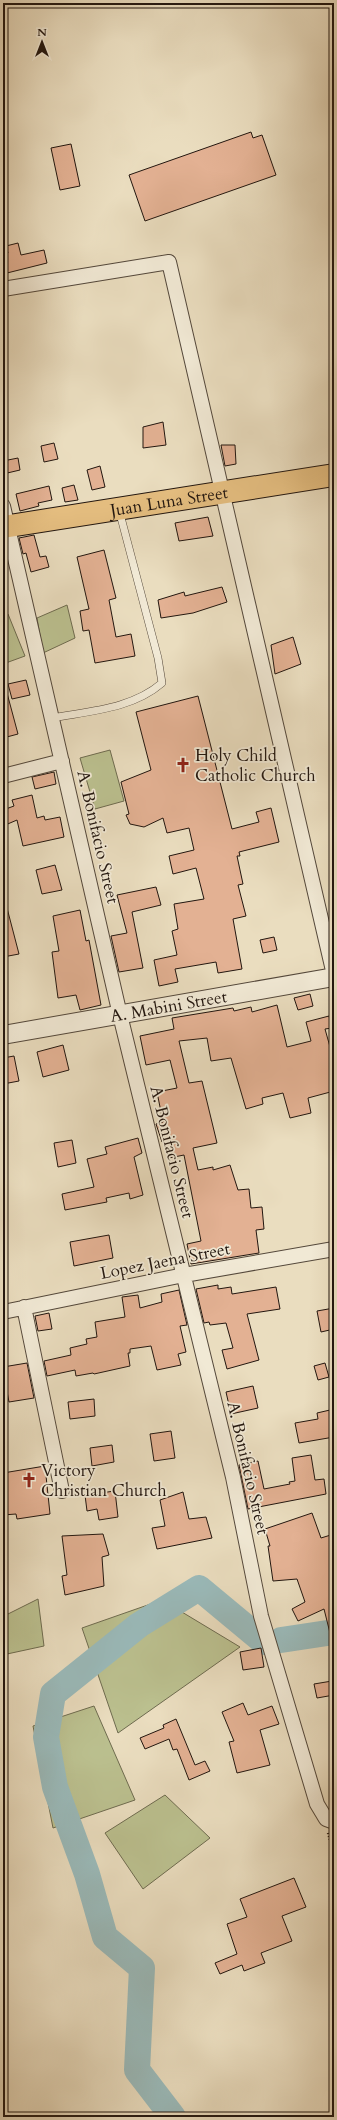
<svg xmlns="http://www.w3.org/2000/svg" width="337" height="2120" font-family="Cardo,serif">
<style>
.green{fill:#bbc08f;stroke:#6e6b4f}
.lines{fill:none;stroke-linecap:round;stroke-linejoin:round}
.river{stroke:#9ababa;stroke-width:26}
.building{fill:#e3b193;stroke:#22160f}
.service-casing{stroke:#54483b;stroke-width:8}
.minor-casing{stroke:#54483b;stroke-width:16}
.tertiary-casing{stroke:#54483b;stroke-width:20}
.primary-casing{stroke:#22160f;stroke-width:24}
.path{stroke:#22160f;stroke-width:2.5;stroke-dasharray:1 2;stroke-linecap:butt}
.service{stroke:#f1e9d5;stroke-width:7}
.minor{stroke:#f1e9d5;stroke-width:14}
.tertiary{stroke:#f1e9d5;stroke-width:18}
.primary{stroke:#e5be80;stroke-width:22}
.labels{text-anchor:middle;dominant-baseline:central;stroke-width:3.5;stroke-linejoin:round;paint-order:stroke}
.street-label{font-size:17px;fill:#22160f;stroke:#f1e9d5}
.poi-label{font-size:17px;fill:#22160f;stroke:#f1e9d5;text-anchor:start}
</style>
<rect width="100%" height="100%" fill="#eaddbf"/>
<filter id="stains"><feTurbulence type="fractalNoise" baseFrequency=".005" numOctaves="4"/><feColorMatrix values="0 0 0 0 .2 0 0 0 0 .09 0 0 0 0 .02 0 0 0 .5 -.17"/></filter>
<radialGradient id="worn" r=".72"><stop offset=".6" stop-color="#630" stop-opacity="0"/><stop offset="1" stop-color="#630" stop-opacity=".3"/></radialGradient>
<path class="green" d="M67,605L75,638L43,653L37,618Z
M8,614L25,656L3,664V615Z
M110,750L124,801L95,809L80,758Z
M38,1599L44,1646L7,1654L4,1616Z
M162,1600L240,1647L118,1733L82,1628Z
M94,1706L135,1800L53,1828L33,1726Z
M165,1795L210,1838L143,1889L105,1833Z"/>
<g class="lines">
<path class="river" d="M281,1640L334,1632
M173,2117L137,2070L142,1968L105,1937L87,1874L55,1787L46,1737L53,1694L139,1625L199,1588L264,1642"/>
</g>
<path class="building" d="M251,132L253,138L262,135L276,175L145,221L129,175Z
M71,144L80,186L60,190L51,148Z
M18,243L21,255L44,250L47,263L3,274V254L8,253L6,246Z
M163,422L166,445L143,448V427Z
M54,443L58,459L44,462L41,446Z
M221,445H235L236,464L225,466Z
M18,458L20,470L3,474V461Z
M100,466L105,487L92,490L87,470Z
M74,485L78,500L65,502L62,488Z
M49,486L52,500L38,503L39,506L20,511L16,494Z
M208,517L213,536L179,541L175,523Z
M34,535L40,557L46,556L49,567L31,572L26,553L23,554L19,538Z
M104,550L116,598L109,600L116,637L131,634L135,656L95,663L89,630L83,631L80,611L89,609L77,557Z
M222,587L227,602L193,613L161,618L158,600L184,592L185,596Z
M293,637L301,664L275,674L271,645Z
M26,680L30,695L12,699L8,684Z
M7,693L18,734L3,738V694Z
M198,696L232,829L259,822L256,812L271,808L279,842L239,852L240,856H237L243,884L238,885L246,916L233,919L242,969L218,973L216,962L175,969L178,982L159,986L154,960L177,955L172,931L178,929L174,904L204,899L196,868L173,874L169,856L194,850L189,828L167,833L163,818L144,827L130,824L126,815L129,814L121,782L151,770L136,712Z
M54,772L56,784L35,789L32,777Z
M32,795L37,818L44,816L45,820L60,817L64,837L23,846L17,820L3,826V810L14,806L12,800Z
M55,865L62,890L42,894L36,870Z
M156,887L161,905L132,912L143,968L119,972L111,936L127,933L117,895Z
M3,908H7L19,954L3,957Z
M80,910L86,941L89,940L101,1005L80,1010L76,995L58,998L52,952L59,951L53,916Z
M274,937L277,950L263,953L260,940Z
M310,994L313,1006L298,1010L294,998Z
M277,1005L287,1047L311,1041L306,1022L329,1016L332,1028L325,1029L332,1054L334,1053V1091L308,1098L311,1113L290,1118L283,1093L262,1098L263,1104L246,1109L231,1058L211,1061L207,1038L179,1041L189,1083L202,1081L217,1143L193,1148L198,1170L213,1167V1170L230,1165L238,1190L249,1189L251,1208L262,1207L264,1229L256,1230L259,1253L191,1264L187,1244L201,1241L184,1155L169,1158L165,1141L162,1142L156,1124L163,1122L157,1092L177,1088L170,1060L146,1065L140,1036L174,1029L172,1018L233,1008L234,1011L251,1007L252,1012Z
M63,1045L69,1070L43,1077L37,1052Z
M14,1056L19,1081L3,1084V1058Z
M138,1138L142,1153L134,1157L143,1195L130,1199L129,1193L106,1198L107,1202L65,1210L62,1194L94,1187L87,1159L107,1154L105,1147Z
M72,1140L76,1163L58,1167L54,1143Z
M109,1235L113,1258L74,1266L70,1242Z
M218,1285V1289L231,1287L232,1294L276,1287L280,1309L247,1314L259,1360L227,1369L222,1350L233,1348L226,1323L210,1325L209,1322L204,1323L196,1289Z
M179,1290L187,1325L180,1326L186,1352L178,1354L181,1365L157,1370L151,1346L130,1349V1353H128L130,1366L94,1374L93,1373L76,1376L75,1370L47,1376L44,1361L71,1355L70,1348L87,1344L86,1339L97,1337L95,1322L125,1317L122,1297L138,1295L140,1308L162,1302L161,1294Z
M334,1308V1329L321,1332L317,1311Z
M49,1313L52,1329L38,1331L35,1316Z
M27,1363L34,1398L9,1402L6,1386L3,1387V1367Z
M325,1363L329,1377L318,1380L314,1366Z
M253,1386L258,1408L231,1414L226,1392Z
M94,1399L95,1416L70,1419L68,1402Z
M330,1410L334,1437L299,1443L295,1423L318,1419L317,1413Z
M171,1431L175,1458L154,1461L150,1434Z
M112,1445L114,1462L92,1466L90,1448Z
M311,1455L315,1480L324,1479L326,1494L248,1509L239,1465L258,1461L264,1489L290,1484L289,1482L295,1481L292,1458Z
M45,1466L50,1514L17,1519L16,1514L3,1515V1473Z
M115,1491L118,1517L99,1520L97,1509L87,1511L85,1495Z
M183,1492L189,1519L206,1517L212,1538L157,1549L152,1528L165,1526L160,1500Z
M312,1513L321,1538L334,1534V1632L330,1633L324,1609L298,1621L292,1609L305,1602L297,1579L273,1581L268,1546H270L265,1529Z
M103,1534L109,1555L102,1557L104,1586L65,1595L62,1576L67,1575L62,1536Z
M261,1648L264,1667L243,1670L240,1652Z
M332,1681L334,1695L317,1698L314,1684Z
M243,1703L248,1715L272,1706L279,1724L260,1730L270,1765L237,1773L229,1742L234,1741L222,1712Z
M176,1719L195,1765L205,1761L210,1771L189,1780L177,1749L173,1750L169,1739L145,1749L140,1738L164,1728L163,1725Z
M294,1878L306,1907L282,1916L292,1941L261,1953L265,1963L244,1971L242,1965L220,1974L215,1963L237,1954L227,1924L247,1917L240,1899Z"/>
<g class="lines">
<defs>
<path id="service" d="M52,718C89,711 132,709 162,683L158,658L119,510"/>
<path id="minor" d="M3,289L169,262L334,975
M3,506L120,1015L233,1477L261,1616L317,1804L326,1819L334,1822
M3,776L62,761
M24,1307L62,1491
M3,1312L184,1275L334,1249"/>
<g id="tertiary">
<path id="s1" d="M3,1035L334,977"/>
</g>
<g id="primary">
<path id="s2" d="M3,527L334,475"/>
</g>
</defs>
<use href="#service" class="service-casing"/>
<use href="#minor" class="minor-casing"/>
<use href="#tertiary" class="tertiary-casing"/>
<use href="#primary" class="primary-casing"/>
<path class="path" d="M328,1833L334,1855"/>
<use href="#service" class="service"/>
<use href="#minor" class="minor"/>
<use href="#tertiary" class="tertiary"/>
<use href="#primary" class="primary"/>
</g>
<defs>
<symbol id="church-bare" viewBox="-9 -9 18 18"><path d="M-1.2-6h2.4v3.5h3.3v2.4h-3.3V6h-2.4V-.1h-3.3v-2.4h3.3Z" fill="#8f2418" stroke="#f1e9d5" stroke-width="2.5" paint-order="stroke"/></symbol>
</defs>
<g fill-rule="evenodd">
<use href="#church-bare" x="172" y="754" width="22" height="22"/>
<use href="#church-bare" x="18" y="1469" width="22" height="22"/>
</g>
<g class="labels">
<g class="street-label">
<text stroke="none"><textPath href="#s2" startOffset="168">Juan Luna Street</textPath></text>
<text transform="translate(98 837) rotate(77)">A. Bonifacio Street</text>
<text stroke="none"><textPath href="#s1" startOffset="168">A. Mabini Street</textPath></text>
<text transform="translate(172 1152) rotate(76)">A. Bonifacio Street</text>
<text transform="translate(165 1261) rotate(-11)">Lopez Jaena Street</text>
<text transform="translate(248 1468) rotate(77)">A. Bonifacio Street</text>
</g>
<g class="poi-label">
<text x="195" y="755">Holy Child<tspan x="195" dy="20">Catholic Church</tspan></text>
<text x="41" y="1470">Victory<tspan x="41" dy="20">Christian Church</tspan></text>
</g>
</g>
<rect width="337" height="2120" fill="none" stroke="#eaddbf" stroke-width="16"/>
<rect x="4" y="4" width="329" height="2112" fill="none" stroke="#22160f" stroke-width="2"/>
<rect x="8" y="8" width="321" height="2104" fill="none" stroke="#22160f"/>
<g transform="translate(42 42)" stroke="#f1e9d5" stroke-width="3" paint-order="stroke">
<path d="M0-3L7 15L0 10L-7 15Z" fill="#22160f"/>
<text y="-6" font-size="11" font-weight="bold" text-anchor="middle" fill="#22160f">N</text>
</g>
<rect width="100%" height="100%" filter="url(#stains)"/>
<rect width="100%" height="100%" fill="url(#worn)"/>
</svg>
